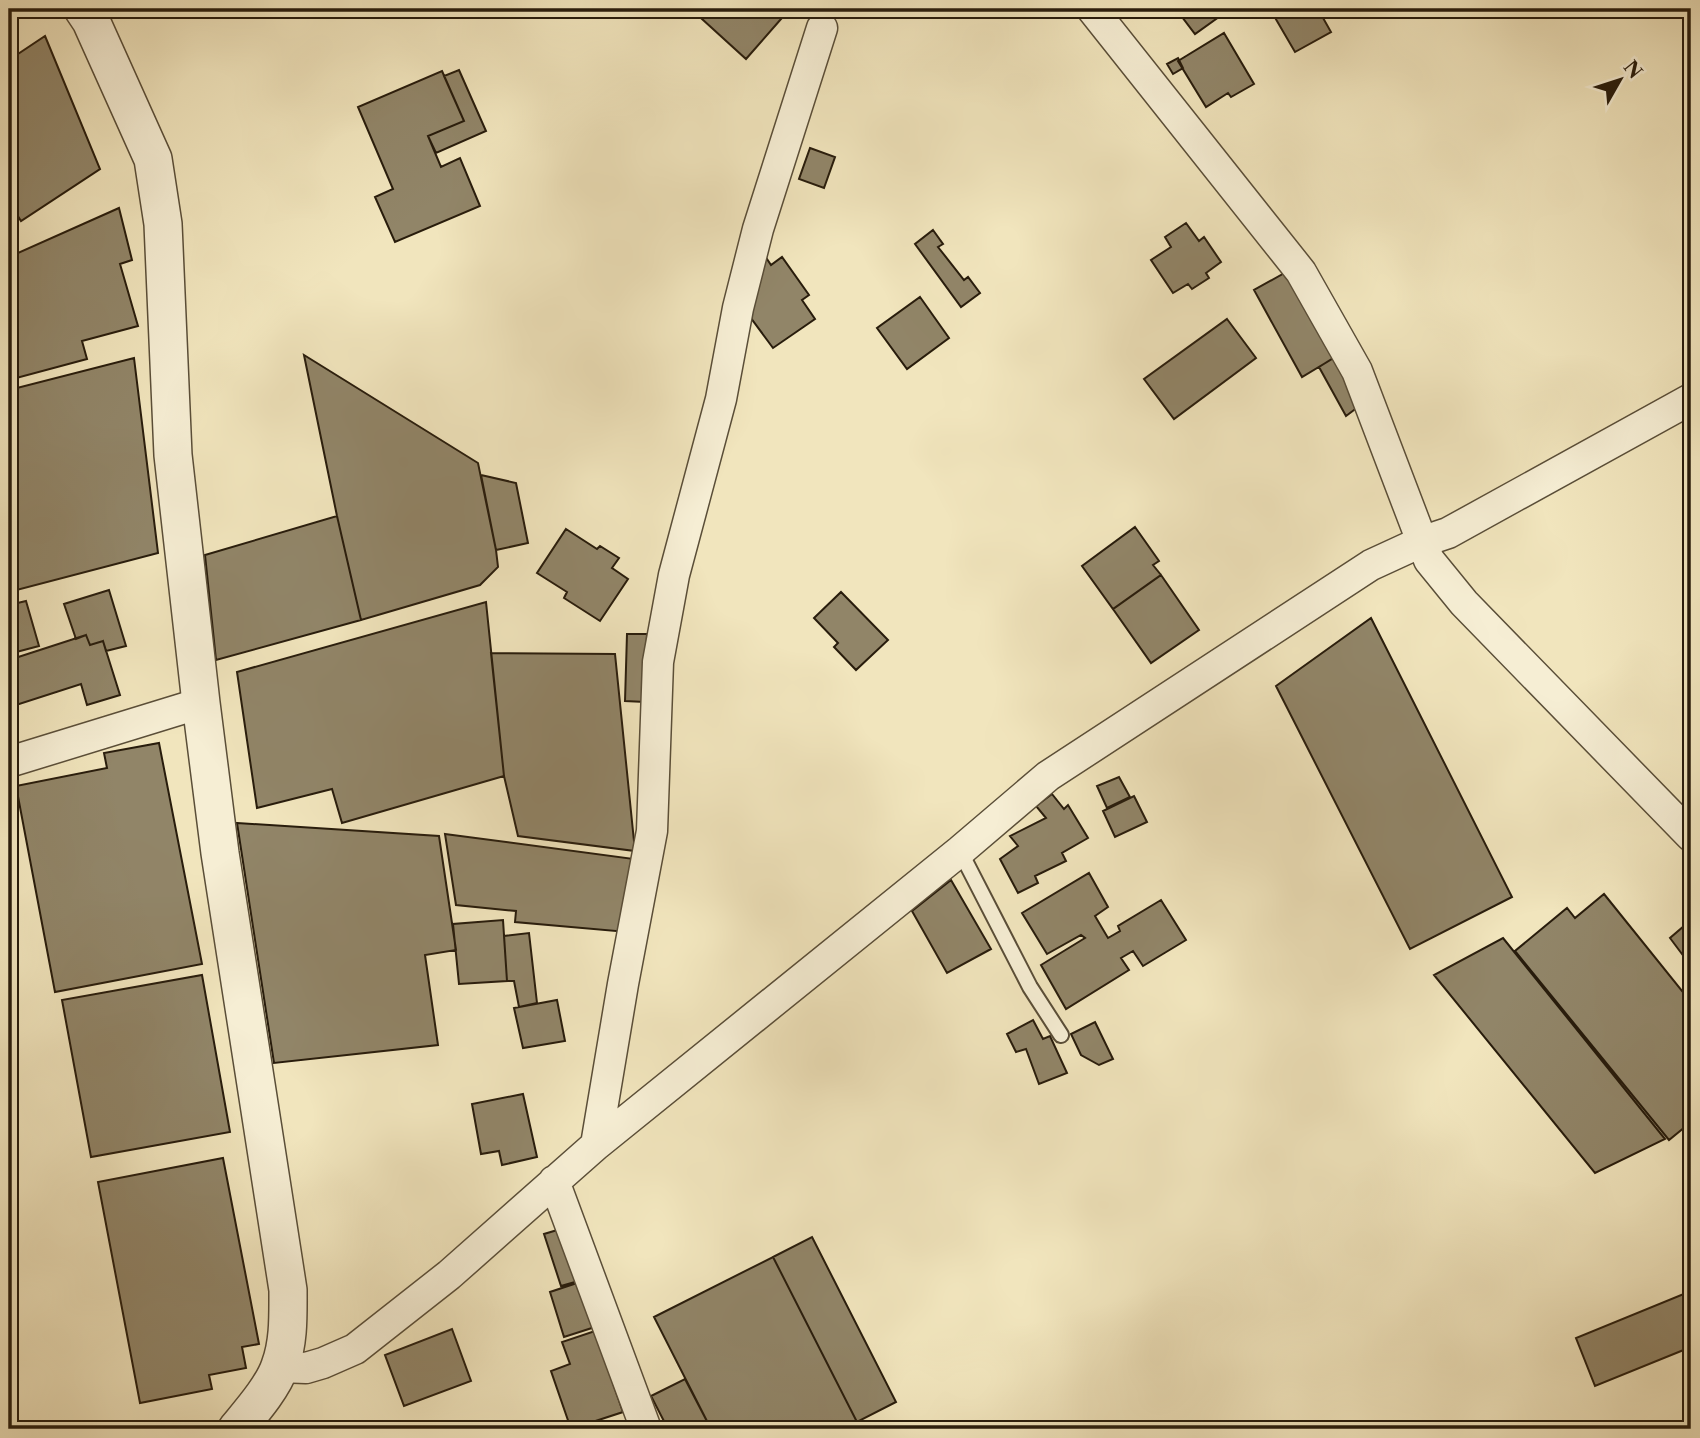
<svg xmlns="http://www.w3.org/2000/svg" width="1700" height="1438" font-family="'Libre Caslon Text',serif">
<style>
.building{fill:#918568;stroke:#281c0c;stroke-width:2}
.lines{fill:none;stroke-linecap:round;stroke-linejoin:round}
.service-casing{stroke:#5a4e38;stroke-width:18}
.minor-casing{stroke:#5a4e38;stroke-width:33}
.tertiary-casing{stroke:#5a4e38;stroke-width:40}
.service{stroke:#f6eed4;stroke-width:14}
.minor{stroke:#f6eed4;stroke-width:30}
.tertiary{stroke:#f6eed4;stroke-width:37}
</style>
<rect width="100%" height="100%" fill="#f1e5bd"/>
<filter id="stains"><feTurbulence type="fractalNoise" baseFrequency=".00286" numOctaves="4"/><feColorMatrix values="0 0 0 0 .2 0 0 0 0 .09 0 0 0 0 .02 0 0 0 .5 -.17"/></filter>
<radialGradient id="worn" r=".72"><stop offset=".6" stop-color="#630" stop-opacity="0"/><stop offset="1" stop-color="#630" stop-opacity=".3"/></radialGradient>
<path class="building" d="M691,9H770L781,19L746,59Z
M1176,9H1230L1195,34Z
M1270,9H1318L1331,32L1295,52Z
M1224,33L1254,84L1231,97L1228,93L1206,107L1178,61Z
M45,36L100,169L21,221L9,202V60Z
M1178,58L1183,68L1173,74L1167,64Z
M459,70L486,131L436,153L428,136L464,121L444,76Z
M442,71L464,121L428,136L441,167L460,158L480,206L395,242L375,197L393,189L358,107Z
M810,148L835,157L824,188L799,179Z
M119,208L132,260L120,264L138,326L82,341L87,359L9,380V257Z
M1186,223L1199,241L1204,237L1221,262L1206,273L1209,278L1192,289L1188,284L1173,293L1151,260L1171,247L1165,237Z
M933,230L943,244L938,247L964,280L968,277L980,293L961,307L915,244Z
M763,253L771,265L782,257L809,295L802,300L815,319L773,348L745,310Z
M1288,271L1337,356L1302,377L1254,290Z
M920,297L949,338L907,369L877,328Z
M1227,319L1256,358L1174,419L1144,379Z
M304,355L478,463L496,550L498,567L480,585L361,620L337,516Z
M1335,357L1358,407L1346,416L1319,367Z
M134,358L158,553L9,592V390Z
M481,475L516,483L528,543L496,550Z
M337,516L361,620L216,660L205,555Z
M1135,527L1159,561L1153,565L1161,575L1113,609L1082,566Z
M566,529L597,549L600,546L619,558L612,568L628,579L600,621L564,598L567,592L537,573Z
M1161,575L1199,630L1151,663L1113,609Z
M109,590L126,646L106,651L103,641L90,645L86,635L76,639L64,604Z
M841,592L888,640L856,670L834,647L838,643L814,618Z
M26,601L39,646L9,654V605Z
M486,602L504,776L342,823L332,789L257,808L237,672Z
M1371,618L1512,897L1410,949L1276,686Z
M627,634H647L645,702L625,701Z
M86,635L90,645L103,641L120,695L87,705L81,684L13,706L9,693V660Z
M491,653L615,654L635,851L518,836L504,776Z
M159,743L202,964L55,992L16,786L107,768L104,753Z
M1119,777L1130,797L1107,808L1097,786Z
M1052,794L1064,809L1068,805L1088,838L1062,853L1066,861L1035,876L1038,883L1018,893L1000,859L1018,846L1010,836L1046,818L1036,806Z
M1134,796L1147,822L1115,837L1103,811Z
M237,823L439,836L456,950L425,955L438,1045L274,1063Z
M445,834L634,859L627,932L515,922L516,911L456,905Z
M1089,873L1108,907L1095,916L1108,938L1120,931L1118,926L1161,900L1186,940L1143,966L1133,951L1121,958L1129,970L1066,1009L1041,965L1085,938L1081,935L1047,954L1022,913Z
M951,880L991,949L947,973L912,911Z
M1604,894L1691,1002V1122L1669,1140L1515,951L1567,908L1575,918Z
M503,920L507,981L459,984L453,924Z
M1691,920V966L1670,938Z
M529,933L537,1003L519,1007L514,981H507L504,936Z
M1503,938L1665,1139L1595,1173L1434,975Z
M202,975L230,1132L91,1157L62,1000Z
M557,1000L565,1041L523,1048L514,1008Z
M1033,1020L1043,1039L1050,1036L1067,1073L1039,1084L1026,1049L1016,1052L1007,1034Z
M1095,1022L1113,1059L1099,1065L1081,1055L1071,1034Z
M523,1094L537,1157L502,1165L499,1151L481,1154L472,1104Z
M223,1158L259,1344L242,1347L246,1368L209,1375L212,1389L140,1403L98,1182Z
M564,1228L582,1280L561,1286L544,1234Z
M812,1237L896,1402L857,1422L773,1257Z
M773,1257L857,1422L861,1429H711L654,1317Z
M583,1281L598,1326L564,1337L550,1292Z
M1691,1291V1347L1595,1386L1576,1338Z
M452,1329L471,1381L404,1406L385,1355Z
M595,1331L623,1412L571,1429L551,1371L570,1364L562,1342Z
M685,1379L711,1429H668L651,1396Z"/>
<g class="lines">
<defs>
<path id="service" d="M960,851L1030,987L1061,1035"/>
<path id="minor" d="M1092,9L1301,272L1357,371L1429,560L1464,603L1691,836
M9,762L201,703
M596,1145L623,984L652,831L658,662L674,575L721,399L738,308L758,229L822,28
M554,1181L646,1429
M280,1367L306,1368L323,1363L355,1349L449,1275L596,1145L960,851L1048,776L1371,565L1421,542L1448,533L1691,399"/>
<path id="tertiary" d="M83,9L91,21L153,159L163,224L173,455L201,703L220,853L288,1290C288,1315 289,1342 280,1366C273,1387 251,1412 237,1429"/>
</defs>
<use href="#service" class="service-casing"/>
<use href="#minor" class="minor-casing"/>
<use href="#tertiary" class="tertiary-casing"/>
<use href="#service" class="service"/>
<use href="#minor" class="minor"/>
<use href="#tertiary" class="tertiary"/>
</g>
<rect width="1700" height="1438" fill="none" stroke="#f1e5bd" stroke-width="35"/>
<rect x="10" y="10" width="1679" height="1417" fill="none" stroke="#281c0c" stroke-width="3.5"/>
<rect x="18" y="18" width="1665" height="1403" fill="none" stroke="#281c0c" stroke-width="2"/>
<g transform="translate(1620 80) rotate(51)" stroke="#f6eed4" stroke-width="5" paint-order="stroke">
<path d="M0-5L12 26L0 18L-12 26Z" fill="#281c0c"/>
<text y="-10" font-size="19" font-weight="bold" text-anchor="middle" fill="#281c0c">N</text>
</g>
<rect width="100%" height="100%" filter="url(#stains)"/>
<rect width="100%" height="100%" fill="url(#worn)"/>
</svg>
